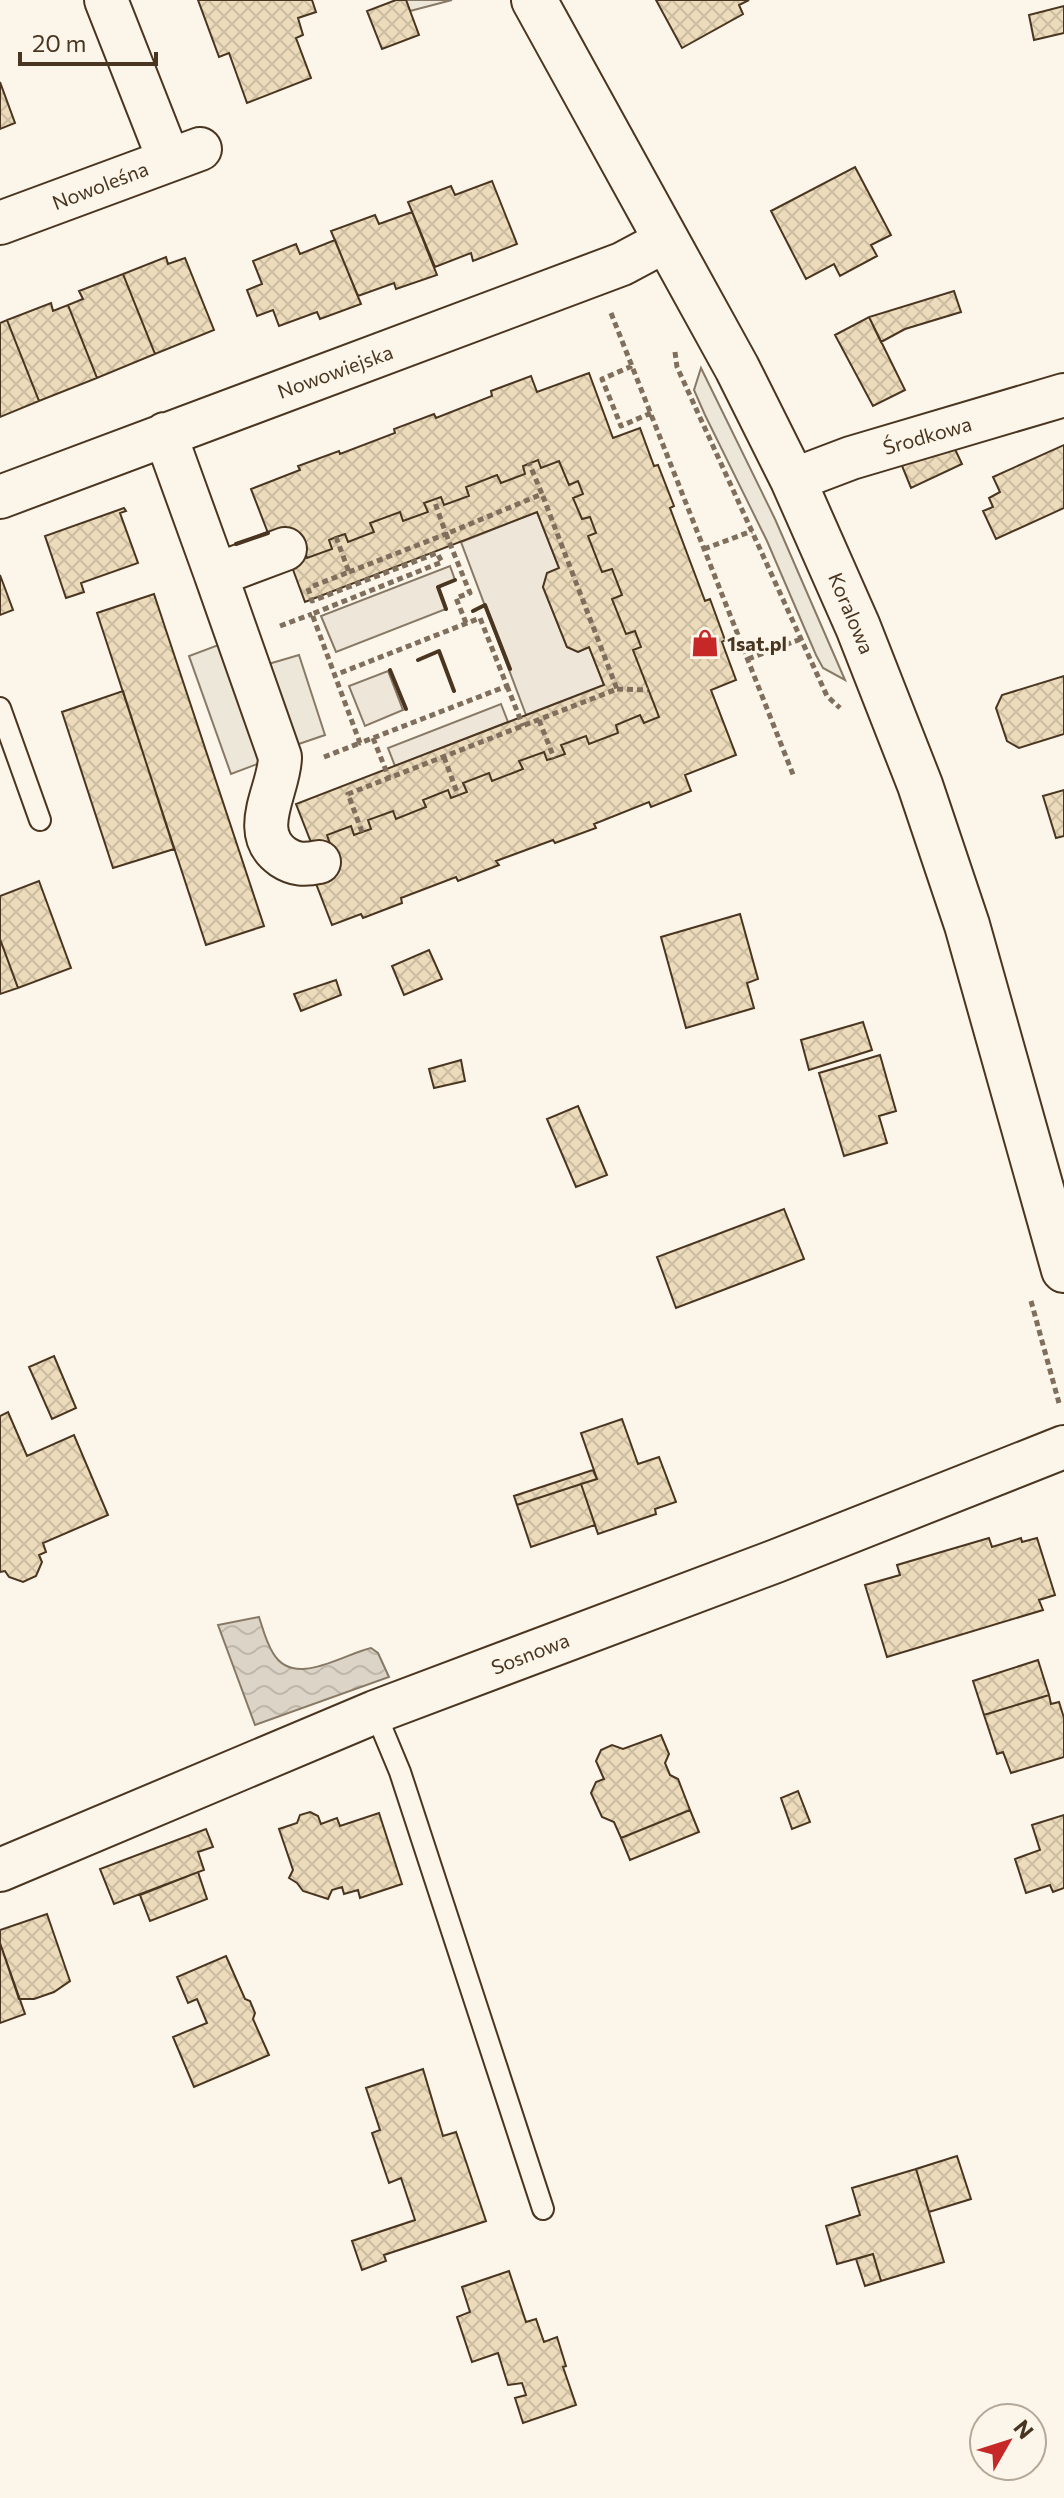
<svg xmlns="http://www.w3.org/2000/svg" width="1064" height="2498" font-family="Commissioner,sans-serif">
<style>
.grass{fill:#ede6d9;stroke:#887966;stroke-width:2}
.parking{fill:#ede7d9;stroke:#887966;stroke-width:2}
.water{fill:url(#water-waves);stroke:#887966;stroke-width:2}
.building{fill:url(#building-cross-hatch);stroke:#4a3520;stroke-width:2}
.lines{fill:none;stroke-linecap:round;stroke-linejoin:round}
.service-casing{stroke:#4a3520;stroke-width:24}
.minor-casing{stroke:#4a3520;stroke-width:46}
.tertiary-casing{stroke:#4a3520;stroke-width:48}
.path{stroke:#7f6f5c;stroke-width:5;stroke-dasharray:6 4;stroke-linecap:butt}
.service{stroke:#fbf6e9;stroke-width:20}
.minor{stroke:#fbf6e9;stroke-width:42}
.tertiary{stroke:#fbf6e9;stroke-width:44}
.wall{stroke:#4a3520;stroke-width:4}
.labels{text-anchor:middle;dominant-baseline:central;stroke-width:6;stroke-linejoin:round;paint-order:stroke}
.street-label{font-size:20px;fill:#4a3520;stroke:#fbf6e9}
.poi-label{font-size:20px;font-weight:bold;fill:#4a3520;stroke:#fbf6e9;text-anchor:start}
</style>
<defs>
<pattern id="water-waves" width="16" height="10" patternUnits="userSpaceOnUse" patternTransform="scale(2)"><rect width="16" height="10" fill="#dcd4c6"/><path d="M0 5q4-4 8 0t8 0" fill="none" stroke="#beb7aa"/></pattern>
<pattern id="building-cross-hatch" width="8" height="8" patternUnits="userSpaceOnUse" patternTransform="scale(2)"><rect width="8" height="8" fill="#ecdcbc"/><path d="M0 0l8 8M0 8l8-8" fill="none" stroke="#ccbda1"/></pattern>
</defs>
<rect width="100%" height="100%" fill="#fbf6e9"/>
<path class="grass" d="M537,512L559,568L543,587L567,647L578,652L589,647L604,685L526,715L461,542Z
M450,566L455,580L438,587L446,609L336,652L321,616Z
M388,671L403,710L365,726L349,686Z
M501,704L508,722L395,766L388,748Z"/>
<path class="parking" d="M406,0H452L410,11Z
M701,368L775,519L845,680L823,668L816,655L767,541L705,415L694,390Z
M221,644L260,763L231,774L189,656Z
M299,655L325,735L293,746L265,665Z"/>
<path class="water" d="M259,1617C263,1629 266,1642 273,1653C294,1689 343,1654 371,1648L378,1653L389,1677L255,1725L218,1625Z"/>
<path class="building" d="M198,0H312L316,12L298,18L303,35L296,38L311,78L247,103L229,53L219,57Z
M396,0H406L419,35L382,49L367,11Z
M656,0H749L739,5L743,14L682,48Z
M1064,6V33L1034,40L1029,15Z
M0,82L15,123L0,129Z
M855,167L891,235L871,245L877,256L840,276L834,264L806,279L771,211Z
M492,181L517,244L473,261L471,253L435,267L408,202L451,186L455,195Z
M412,212L437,275L396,289L394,283L358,296L331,231L375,215L379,224Z
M335,240L361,304L320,319L317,312L279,326L273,310L257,316L247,290L262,284L253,261L296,244L300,254Z
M166,257L168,264L185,258L214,330L155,354L123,274Z
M123,274L155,354L97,378L68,305L83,299L79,291Z
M954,291L961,312L905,329L881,342L869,317Z
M51,303L53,311L68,305L97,378L39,401L7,320Z
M869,317L905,390L873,406L835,335Z
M7,320L39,401L0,417V323Z
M589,373L613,438L640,428L654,466L658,465L674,506L670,508L705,601L710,599L725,640L722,642L736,680L711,690L736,755L685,775L691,791L651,807L649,802L594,824L596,828L555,843L553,840L496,861L499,865L458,881L456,877L401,898L402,903L363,918L361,914L332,925L315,881L314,850L330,844L327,835L351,826L354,835L371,829L368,820L393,811L396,819L426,807L423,800L448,790L451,798L467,792L463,783L489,773L492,781L523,769L519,761L544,752L547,760L554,758L565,754L561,745L586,736L589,744L618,733L616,725L640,715L644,723L659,717L633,650L641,647L635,631L626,634L612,599L622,595L612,569L602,572L588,536L596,533L590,517L582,519L573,498L583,494L578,481L569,485L559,461L541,468L538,460L523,466L525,474L501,483L497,475L466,487L469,496L444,505L441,497L424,503L428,512L403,521L400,512L370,523L374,532L348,542L345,534L336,537L329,540L332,549L307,558L304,550L285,549L278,529L268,533L251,489L300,470L298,466L339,451L340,454L395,433L394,429L434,414L436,418L492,396L491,391L531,376L537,392Z
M953,445L962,464L911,488L900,461Z
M1064,445V508L996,539L983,511L993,507L989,498L1000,492L993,477Z
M538,460L541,468L559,461L569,485L578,481L583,494L573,498L582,519L590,517L596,533L588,536L602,572L612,569L622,595L612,599L626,634L635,631L641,647L633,650L659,717L644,723L640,715L616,725L618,733L589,744L586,736L561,745L565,754L554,758L547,760L544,752L519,761L523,769L492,781L489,773L463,783L467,792L451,798L448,790L423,800L426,807L396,819L393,811L368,820L371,829L354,835L351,826L327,835L330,844L314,850L296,804L604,685L589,647L578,652L567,647L543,587L547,573L559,568L537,512L305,602L292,567L304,550L307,558L332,549L329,540L336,537L345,534L348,542L374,532L370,523L400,512L403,521L428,512L424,503L441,497L444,505L469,496L466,487L497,475L501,483L525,474L523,466Z
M124,508L126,511L120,513L138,563L81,583L84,592L66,598L45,536Z
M0,575L13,610L0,615Z
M154,594L264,926L206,945L97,613Z
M1064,676V734L1019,748L1007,741L996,708L1002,695Z
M123,691L174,849L113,868L62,712Z
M1064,790V836L1056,838L1043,796Z
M39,881L71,968L18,988L0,939V896Z
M740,914L758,979L747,983L754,1008L686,1028L661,937Z
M0,939L18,988L0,994Z
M429,950L442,979L404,995L392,966Z
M336,980L341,995L301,1011L294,994Z
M863,1022L872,1050L809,1070L801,1040Z
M880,1055L896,1111L879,1116L887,1143L844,1156L819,1073Z
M461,1060L465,1081L434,1088L429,1069Z
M578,1106L607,1175L576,1187L547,1119Z
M784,1209L804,1259L676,1308L657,1257Z
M54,1356L76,1408L52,1419L29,1367Z
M8,1412L27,1456L74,1435L108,1515L43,1543L46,1552L39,1555L42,1562L36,1576L23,1582L9,1577L5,1571L0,1572V1416Z
M622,1419L638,1464L659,1457L676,1502L655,1509L656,1514L598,1534L581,1484L597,1479L581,1433Z
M593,1470L597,1479L517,1505L514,1496Z
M581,1484L595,1525L531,1547L517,1505Z
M989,1538L992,1547L1021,1538L1022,1542L1037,1538L1055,1595L1039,1600L1043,1610L887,1657L865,1585L900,1575L897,1565Z
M1038,1660L1049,1695L984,1715L973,1681Z
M1049,1695L1051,1704L1059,1702L1064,1718V1757L1011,1773L1003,1752L997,1754L984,1715Z
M661,1735L669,1754L665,1763L670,1775L678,1779L690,1810L621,1838L614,1822L602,1817L591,1793L596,1782L604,1779L596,1761L601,1750L612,1745L623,1749Z
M798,1791L810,1822L792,1829L781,1798Z
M690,1810L699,1832L630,1860L621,1838Z
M310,1812L318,1816L321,1824L337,1818L340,1826L379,1813L402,1884L360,1898L358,1890L344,1894L342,1887L332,1890L328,1899L303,1891L297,1883L289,1878L293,1870L279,1829L297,1823L300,1815Z
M1064,1815V1888L1053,1892L1050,1885L1026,1893L1015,1859L1040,1850L1032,1825Z
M206,1829L213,1847L198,1852L204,1870L114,1904L100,1869Z
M198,1872L207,1899L150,1921L140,1895Z
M47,1914L70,1981L54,1992L34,1999H19L0,1943V1930Z
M0,1943L25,2014L0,2023Z
M226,1956L245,1999L250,2001L255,2013L253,2019L269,2055L194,2087L173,2037L207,2023L197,1999L188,2003L177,1977Z
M423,2069L443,2136L456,2132L486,2221L384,2255L386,2261L362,2270L352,2241L415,2220L401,2178L389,2183L372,2133L380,2130L366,2088Z
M957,2156L971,2199L929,2212L916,2169Z
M916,2169L944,2262L881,2281L873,2254L837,2264L826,2226L860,2215L852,2188Z
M873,2254L881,2281L865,2286L856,2259Z
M509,2271L526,2322L536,2319L544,2342L557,2337L566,2366L563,2367L576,2405L523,2423L515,2398L526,2395L522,2383L508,2385L498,2353L472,2362L457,2317L470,2312L462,2287Z"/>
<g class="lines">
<defs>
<path id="service" d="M0,708L40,820
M375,1712L400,1772L543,2209"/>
<path id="minor" d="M106,0L169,160
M0,223L200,149
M165,434L216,575L285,549
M793,480L851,458L1064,395
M0,497L622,264L667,240
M216,575L280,757C280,789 247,832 283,857C295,865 305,865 319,862
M0,1870L375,1712L776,1561L1064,1447"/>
<path id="tertiary" d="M534,0L737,368L793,480L858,627L920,785L967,925L1064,1270"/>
</defs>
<use href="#service" class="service-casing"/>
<use href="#minor" class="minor-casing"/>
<use href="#tertiary" class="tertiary-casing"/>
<path class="path" d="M611,313L794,777
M675,352L677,367L827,696L840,708
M632,366L602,379L621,426L651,413
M704,549L752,531
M349,572L446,534L434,500
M313,586L349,572L336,537
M308,588L312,601L437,553L442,562L312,614L360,743L507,686L480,618L335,675
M466,623L456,598L470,593L446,534L542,494L529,463
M280,626L312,614
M748,659L801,639
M507,686L523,726
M617,689L648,690
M539,720L554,758
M373,738L389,778
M324,757L360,743
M444,757L458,795
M362,832L348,794L617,689L542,494
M1031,1301L1059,1403"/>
<use href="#service" class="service"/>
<use href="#minor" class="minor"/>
<use href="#tertiary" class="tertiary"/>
<path class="wall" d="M236,544L268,533
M446,609L438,587L455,580
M473,611L485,605L510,669
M418,660L439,651L454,691
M390,670L406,709"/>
</g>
<defs>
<symbol id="shop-bare" viewBox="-9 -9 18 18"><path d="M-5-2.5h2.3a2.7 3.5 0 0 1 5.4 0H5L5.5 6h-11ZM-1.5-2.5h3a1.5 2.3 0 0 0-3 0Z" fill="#c62828" stroke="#fbf6e9" stroke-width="2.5" paint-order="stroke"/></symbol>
</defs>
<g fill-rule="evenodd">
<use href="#shop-bare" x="685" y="623" width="40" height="40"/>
</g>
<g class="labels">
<g class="street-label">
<text transform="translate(100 185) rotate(-21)">Nowoleśna</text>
<text transform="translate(335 371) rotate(-20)">Nowowiejska</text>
<text transform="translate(927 435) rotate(-16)">Środkowa</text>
<text transform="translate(852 613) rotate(67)">Koralowa</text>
<text transform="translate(530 1653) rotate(-21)">Sosnowa</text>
</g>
<g class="poi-label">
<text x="727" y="643">1sat.pl</text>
</g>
</g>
<g transform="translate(1008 2442) rotate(51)"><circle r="38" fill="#fbf6e9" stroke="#b4a999" stroke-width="2"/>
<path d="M0-6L14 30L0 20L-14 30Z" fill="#c62828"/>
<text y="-12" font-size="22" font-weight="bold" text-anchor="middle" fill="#4a3520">N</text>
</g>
<path d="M20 52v12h136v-12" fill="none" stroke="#4a3520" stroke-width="4"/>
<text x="32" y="52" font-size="24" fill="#4a3520" stroke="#fbf6e9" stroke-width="6" paint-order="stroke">20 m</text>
</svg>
